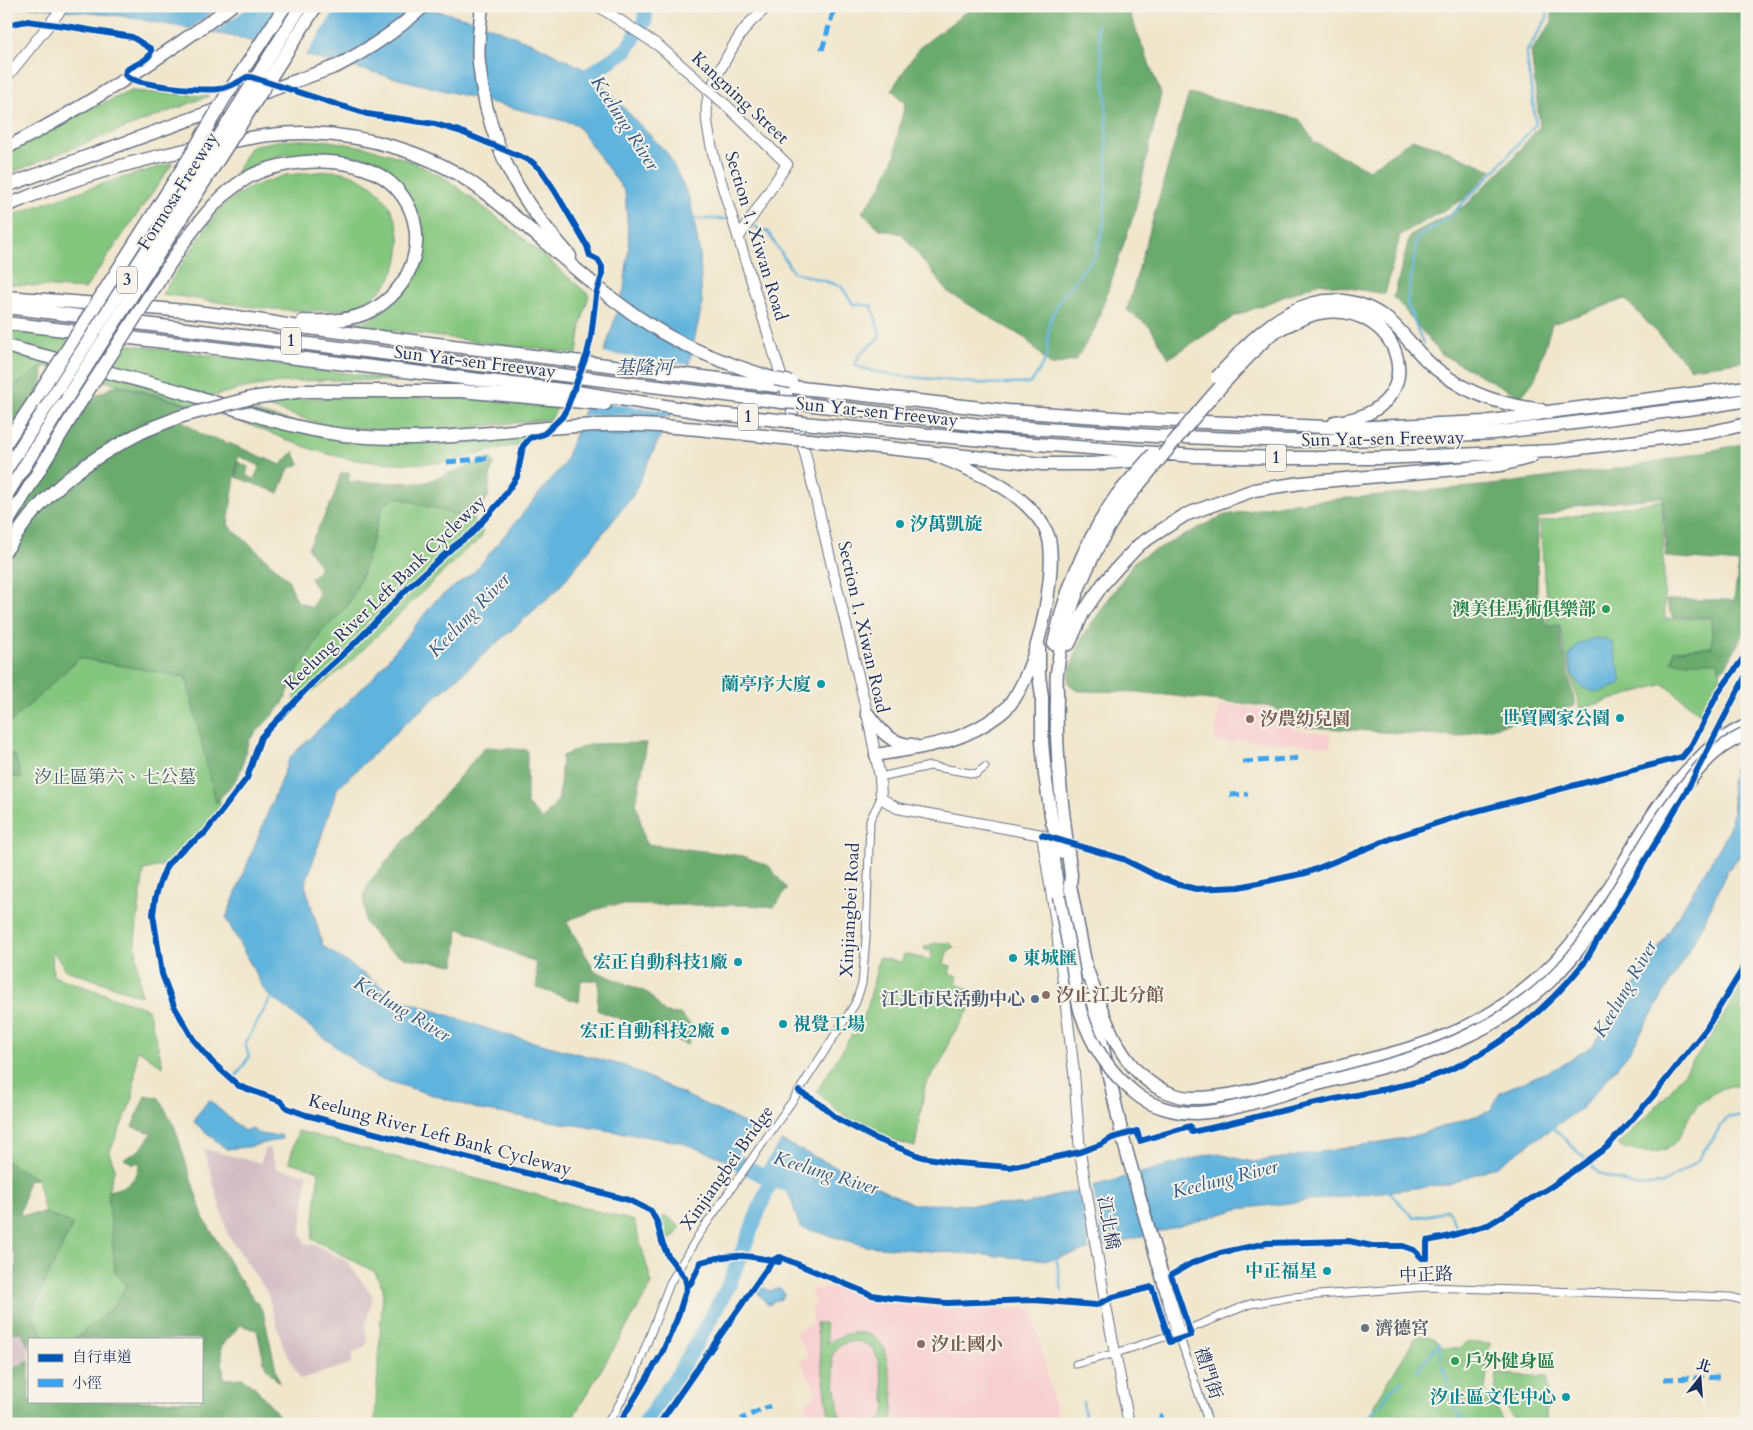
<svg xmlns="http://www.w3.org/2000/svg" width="1753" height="1430" font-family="Cardo,'Noto Serif TC',serif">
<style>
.built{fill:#f7cfd0}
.industrial{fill:#d2bdc5}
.green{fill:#84c67e;stroke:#507a6e}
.forest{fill:#6bab6d;stroke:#436d66}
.water{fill:#61b3dc;stroke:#3e719d}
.pier{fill:#f0e6cc}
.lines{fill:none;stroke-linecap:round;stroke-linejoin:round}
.stream{stroke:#61b3dc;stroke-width:2.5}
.river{stroke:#61b3dc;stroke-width:15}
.street-casing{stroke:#666f84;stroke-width:9}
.secondary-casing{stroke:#666f84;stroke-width:12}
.highway-casing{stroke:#666f84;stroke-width:15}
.street{stroke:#fff;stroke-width:7}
.secondary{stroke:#fff;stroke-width:10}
.highway{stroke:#fff;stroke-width:12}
.secondary-bridge-casing{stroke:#666f84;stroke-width:12;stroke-linecap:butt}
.highway-bridge-casing{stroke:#666f84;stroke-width:15;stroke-linecap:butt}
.secondary-bridge{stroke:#fff;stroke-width:10}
.highway-bridge{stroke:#fff;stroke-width:12}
.quiet{stroke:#3da3ed;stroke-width:5;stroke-dasharray:10 5;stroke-linecap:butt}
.cycleway-casing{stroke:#f7f3e8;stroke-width:9}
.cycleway{stroke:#0057b8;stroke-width:6}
.culture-dot{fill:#0f9aa8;stroke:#f7f3e8;stroke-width:2}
.leisure-dot{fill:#2e9e5b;stroke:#f7f3e8;stroke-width:2}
.education-dot{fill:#8d6e63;stroke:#f7f3e8;stroke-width:2}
.service-dot{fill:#5c6f8a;stroke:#f7f3e8;stroke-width:2}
.worship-dot{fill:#6b7280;stroke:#f7f3e8;stroke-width:2}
.labels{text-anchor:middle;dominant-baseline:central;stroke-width:4;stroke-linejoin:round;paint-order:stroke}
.shield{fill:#f7f3e8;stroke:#5d6a87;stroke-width:1}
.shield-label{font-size:16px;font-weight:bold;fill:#1b2f5e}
.street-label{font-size:18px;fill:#1b2f5e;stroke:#f7f3e8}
.culture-label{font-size:18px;font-weight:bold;fill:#0d838f;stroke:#f7f3e8;text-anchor:end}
.leisure-label{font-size:18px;font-weight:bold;fill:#27864d;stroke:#f7f3e8;text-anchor:end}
.education-label{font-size:18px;font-weight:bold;fill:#785e54;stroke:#f7f3e8;text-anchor:start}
.park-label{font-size:18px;fill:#3a5c68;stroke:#f7f3e8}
.service-label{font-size:18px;font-weight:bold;fill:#4e5e75;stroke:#f7f3e8;text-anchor:end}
.worship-label{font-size:18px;font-weight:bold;fill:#5b616d;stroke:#f7f3e8;text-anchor:start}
.water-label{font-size:19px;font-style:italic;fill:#305784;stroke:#f7f3e8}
</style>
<rect width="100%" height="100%" fill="#f7f3e8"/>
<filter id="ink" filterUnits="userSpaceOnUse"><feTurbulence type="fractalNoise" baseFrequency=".02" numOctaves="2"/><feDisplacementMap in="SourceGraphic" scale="10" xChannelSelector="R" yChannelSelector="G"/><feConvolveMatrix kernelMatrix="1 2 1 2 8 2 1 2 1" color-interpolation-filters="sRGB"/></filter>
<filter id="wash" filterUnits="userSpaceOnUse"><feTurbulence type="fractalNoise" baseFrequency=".0096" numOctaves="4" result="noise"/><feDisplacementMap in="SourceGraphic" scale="20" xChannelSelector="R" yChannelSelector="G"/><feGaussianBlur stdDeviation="1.12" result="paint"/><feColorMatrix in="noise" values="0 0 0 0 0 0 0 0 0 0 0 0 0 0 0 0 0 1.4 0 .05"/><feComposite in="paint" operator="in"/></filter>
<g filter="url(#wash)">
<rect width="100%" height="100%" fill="#f0e6cc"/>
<path class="built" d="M1219,704L1270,709L1295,730L1331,734L1330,746L1240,740L1233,743L1214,741Z
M836,1288L876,1302L951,1309H1032L1059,1424H814L804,1404L817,1394L801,1362L808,1356L795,1332L812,1324V1313L815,1300L811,1296L813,1289Z"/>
<path class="industrial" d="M269,1148L277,1169L307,1174L301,1232L305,1244L316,1245L346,1261L373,1296L365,1328L368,1342L363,1348L353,1352L351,1364L300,1379L283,1345L267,1292L228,1235L204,1149L261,1163L264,1149Z
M22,1332L29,1347V1360L6,1373V1333Z"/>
<path class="green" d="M131,91L209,96L57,154L6,175V155L79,114Z
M300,140L329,141L370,148L411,161L448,180L517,233L589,295L581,324L577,354L347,325L370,320L398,300L411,282L418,267L421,240V219L402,185L378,168L350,156L322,154L281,155L234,175L251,146L277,141Z
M173,163L85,289L6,284V218C61,196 117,179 173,163Z
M328,171C338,171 347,172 357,177C403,197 416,265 374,296C368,300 362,305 355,308C348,310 339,309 332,310C276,314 218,301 162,294L219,209L237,195L251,187L286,175Z
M6,330L57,335L404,381C339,380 274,376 211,397L6,340Z
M6,348L345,435L518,431L530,438L523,446C494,445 473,459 446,462C423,465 389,463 366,461C315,457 270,430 222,415C164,395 103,380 43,366L21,382L6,388Z
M382,397L474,399L557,408L551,419L436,431L369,430L321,424L258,404L291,399Z
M397,497L472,520C487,530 485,539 469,547L346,666L320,686L294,701L297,672L323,630L346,608L361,578L383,505Z
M1662,500L1665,619L1710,618L1721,676L1701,715L1664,684L1580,709L1566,657L1560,625H1548L1540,522Z
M79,658L186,677L221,805L202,831L165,865L144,870L135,940L141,996L66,970L52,950L53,976L148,1009L163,1067L137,1049L133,1098L109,1153L115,1168L108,1191L126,1286L114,1306L78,1338L46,1339L33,1317L35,1304L73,1224L45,1213L37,1179L6,1161V1140L10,1136L6,1095V775L21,778L14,754L6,755V727Z
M936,943H950L954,947L947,952L944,964L951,966L949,974L958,976L956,984L974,992L973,1004L950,1039L944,1058L925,1085L915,1147C895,1141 874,1136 856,1124C841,1115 829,1103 817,1091L867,1010L879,958L902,962L904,954L930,960L932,951L925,950L924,947Z
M1740,986L1741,1010L1747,1016V1086C1742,1086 1736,1086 1731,1086C1719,1088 1703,1100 1695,1108C1687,1116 1685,1130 1678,1139C1663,1158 1637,1154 1618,1145L1667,1095L1714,1033Z
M298,1131L634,1221L652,1284L569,1424H382L375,1420L383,1288L375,1272L312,1239L319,1171L289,1162Z
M665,1216L668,1217L680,1227L674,1237L669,1239L665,1238L663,1232H659C658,1225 658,1220 665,1216Z
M816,1323H825L828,1343C847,1330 871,1327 884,1348C888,1369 900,1407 889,1424H877C883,1418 885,1413 886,1405C884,1394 880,1359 874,1351C868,1343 858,1340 849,1342C841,1344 835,1349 832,1357L839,1413L842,1420L846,1424H830Z
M1423,1335L1434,1338L1444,1348L1458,1349L1466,1342L1490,1344L1485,1391L1505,1424H1372L1374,1405L1415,1338Z
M1497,1374L1547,1377L1546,1424H1517L1495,1391Z"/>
<path class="forest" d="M974,6H1124L1130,14L1161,94L1135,211L1095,328L1076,360L1051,366L1026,339L948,292L902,234L880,229L862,212L882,185L896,154L897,138L905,104L892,89L919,48Z
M1552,6H1747V361L1691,368L1625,299L1552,324L1535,379L1521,397L1441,354L1394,297L1410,235L1466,205L1509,162L1540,126L1531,51L1552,22Z
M1189,93L1299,119L1314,142L1369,170L1412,139L1438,147L1492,170L1464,199L1400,235L1385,294L1319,283L1235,316L1169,358L1150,327L1127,310Z
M43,366L42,389L6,443V388L21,382Z
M117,385L201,408L179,418L202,435L231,444L281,465L294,451L295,456L300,464L289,468L279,493L236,477L238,462L248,467L246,475L254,479L260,466L239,456L237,462L228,525L288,579L297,601L312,608L319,593L310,578C328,568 314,559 308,548L333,499L341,473H350L348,482L423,483L490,458L494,463L491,473L488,497L472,520L397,497L383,505L361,578L346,608L323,630L297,672L282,705L250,739C244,750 245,762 239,774C234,784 223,794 216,803L186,677L79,658L6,727V530L80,403Z
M1747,443V626L1726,666L1720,671L1718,662H1672L1674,650L1712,647V617H1672L1666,600H1734L1739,563L1666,557L1663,497L1576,506L1538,519L1537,594L1547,626H1559C1562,653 1571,679 1575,706L1456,737L1297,726L1274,707L1138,692L1078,691L1068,683L1069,674L1082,637L1136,560L1222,516L1282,504L1492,485L1636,466Z
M647,743L636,804L646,844L743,856L769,866L787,889L774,907L747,905H610L566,921L595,971L648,993L665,1013L680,1014L692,1026L688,1045L597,1010L599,980H581L579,1002L537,988L536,963L458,928L455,965L406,958L386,948L365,923L364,896L370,881L485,747L527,750V804L543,820L559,799L562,756L590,744Z
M14,754L22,778L6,775V755Z
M145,1096L159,1098L175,1128L203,1217L238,1277L263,1311L279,1383L265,1366L257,1330L240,1325L221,1347L224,1379L242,1378L255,1387L286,1424H6V1373L29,1360V1401H201V1339H75L114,1306L126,1286L115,1271L108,1191C126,1187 137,1182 140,1162L133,1164L124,1159L141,1149L152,1133L132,1127Z
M6,1161L37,1179L28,1180L20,1215L45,1213L73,1224L35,1304L33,1317L46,1339H29V1347L22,1332L6,1333V1294L12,1308L16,1257L6,1243Z"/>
<path class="water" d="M22,6H419L473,20L539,46L588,71L668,154L690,200L700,255L702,305L685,383L632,497L557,590L405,724L337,789L305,885L323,946L400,999L503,1034L625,1066L913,1204L1024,1205L1214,1153L1253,1162L1303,1155L1411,1137L1491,1111L1500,1092L1563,1065L1593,1045L1623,1003L1667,935L1727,835L1733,813L1731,782L1747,720V848L1727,871L1701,929L1631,1050L1583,1107L1497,1166L1449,1184L1238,1209L1163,1231L1048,1260L866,1246L800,1227L791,1199L779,1179L680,1142L481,1110L375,1077L266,993L226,918L290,757L373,678L436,600L475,571L564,464L598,373L624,289L629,245L625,192L576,124L230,36L121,16Z
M1594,638L1606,639L1612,643L1622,681C1618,686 1611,688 1605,690C1581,697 1570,677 1569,656L1579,644Z
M209,1100L244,1131L251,1128C260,1136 270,1136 281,1135L282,1139L248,1147L226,1149L194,1122L197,1115Z
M761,1288H764L771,1291L780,1288L784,1292V1295L781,1299L773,1301L771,1304L768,1305L758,1293Z"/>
<path class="pier" d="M220,6H250L210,35L188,31Z
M289,6H338L304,58L261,47Z
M602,353L692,365L687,384L675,412L585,400Z
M602,415L648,416L672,418L667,428L575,427L580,416Z
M757,1126L783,1138L758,1174L731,1164Z
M1092,1184L1104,1249L1090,1252L1078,1188Z"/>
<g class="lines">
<path class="stream" d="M692,219H726
M755,227L768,232L793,272L841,286L853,304L872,306L879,331V338L860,354L855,365C880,376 909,377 935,379C967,382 999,386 1031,383L1043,364L1047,354L1049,323L1060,299L1095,256L1104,226L1107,161L1106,93L1097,24
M1423,343L1407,304L1417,238C1426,232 1436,228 1443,221C1477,192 1507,157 1536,124L1526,53L1547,18L1548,6
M235,1078L249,1057L245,1044L273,994
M1553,1127L1599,1173L1635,1186L1663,1184L1698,1160L1727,1117H1747
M1386,1189L1414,1218L1440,1213L1446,1210L1450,1214L1457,1228
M1056,1256L1062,1291
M1439,1345L1441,1359
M1443,1367L1457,1412L1465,1421L1472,1422
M1417,1371L1439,1343
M1083,1402L1086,1424
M1286,1424H1287
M1367,1424L1370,1414L1380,1407L1390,1390L1403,1381"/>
<path class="river" d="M577,83L626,50L645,21V6
M732,1159L771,1180L800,1188
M644,1424L681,1370L728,1287L771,1180"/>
</g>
</g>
<g filter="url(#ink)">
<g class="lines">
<defs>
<path id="street" d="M880,777L930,766L976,774L985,767
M1178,1332L1209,1424
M1076,1364L1116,1353L1189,1329L1250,1304L1291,1297L1426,1287L1730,1297L1747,1301
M606,1424L615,1412L634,1377L670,1283L698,1236L795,1097L855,1004L862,984L866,938L870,820L881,798"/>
<path id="secondary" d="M768,6C762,12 754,18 748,25C736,39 709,86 707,104C705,123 711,143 715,162L805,453L867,713L880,777L881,798L897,808L1042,835L1055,916L1074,1072L1080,1152L1105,1301L1129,1424
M6,78L64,6
M726,105L787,164L739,237"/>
<path id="highway" d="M482,6C480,25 477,44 479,63C484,119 506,177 541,221C550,233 560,244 570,256
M6,148C85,107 160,59 231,6
M6,186L337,66C371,48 395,32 424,6
M6,206C73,177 143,158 215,144C245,139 277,132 308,133C367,135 433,153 480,189C538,232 588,286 650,325C688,350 731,365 775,379
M184,242C202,218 220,194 247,178C285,156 365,153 396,188C431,226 418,282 376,308C356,321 326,322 303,321
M6,297C101,305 198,308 292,326L776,386
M6,307L782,402
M6,323L571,391L708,413L788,421
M6,346C66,362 126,376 185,393C237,409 290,429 344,435C430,445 515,427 601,425C665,423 730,433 793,439
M1243,349C1284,307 1337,279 1391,322C1408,337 1420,358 1439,371C1471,396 1501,404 1541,410
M1251,354C1257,348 1263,341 1270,335C1278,329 1288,325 1297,321C1304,318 1311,314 1319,313C1401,298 1439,411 1335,422
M792,387L1008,411L1130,419L1351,428L1484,422L1534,415L1548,412L1747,387
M251,398L303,391H461L605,404
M797,403L980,425L1155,436L1289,441L1379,439L1493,433L1711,406L1747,400
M803,423L983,440L1195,456L1294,458H1377L1555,451L1712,432L1747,424
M809,440L1043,464H1091L1155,459
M6,443L42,389
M6,470L53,396
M6,496L68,396
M6,525L80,403
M6,550C15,538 23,524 33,513C67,474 98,455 144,431
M1054,644C1065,590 1086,540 1117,495
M1069,644L1083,613L1103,584L1120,565L1140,544L1185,515L1254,490L1301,483L1501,465L1531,457
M1039,647V675L1042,697V741L1045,775L1052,822L1058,838L1060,852
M867,713C879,729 891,745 913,745
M876,755C922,747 961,744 1000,714C1034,689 1055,585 1050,545C1049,533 1041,520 1033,512C1007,482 964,468 929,452
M1050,841L1059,896
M1087,970C1103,1012 1115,1060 1155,1086C1165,1092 1180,1098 1192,1098C1238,1098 1282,1082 1326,1070C1378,1057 1434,1046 1481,1019C1508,1004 1533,985 1554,963C1613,904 1636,818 1697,761C1702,756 1707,750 1713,746C1723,738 1735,731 1747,725
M1088,977L1070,885L1071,875C1063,815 1055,756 1057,696C1057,688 1056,681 1057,673C1063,612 1090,555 1123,504
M1092,999L1123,1139L1178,1332"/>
</defs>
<use href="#street" class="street-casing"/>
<use href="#secondary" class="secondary-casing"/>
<use href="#highway" class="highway-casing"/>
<use href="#street" class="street"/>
<use href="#secondary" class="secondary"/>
<use href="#highway" class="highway"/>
<defs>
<path id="secondary-bridge" d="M601,8L659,46L726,105"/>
<path id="highway-bridge" d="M1217,377L1243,349
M775,379L791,382
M42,389L189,158L224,99L285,6
M53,396L202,164L301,6
M68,396L316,6
M782,402L797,403
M80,403L184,242
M788,421L803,423
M144,431L179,417L251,398
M793,439L809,440
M1117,495L1153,454
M1123,504C1165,453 1205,401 1251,354
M1059,896C1063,919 1068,941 1072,964C1075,980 1076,997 1081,1013C1091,1044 1110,1073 1136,1094C1152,1107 1175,1113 1196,1113C1234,1111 1270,1097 1307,1087C1362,1072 1420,1060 1471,1034C1499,1021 1526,1003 1549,982C1607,927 1635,849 1684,787C1695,773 1706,759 1721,748C1729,742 1738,738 1747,733"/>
</defs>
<use href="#secondary-bridge" class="secondary-bridge-casing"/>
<use href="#highway-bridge" class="highway-bridge-casing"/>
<use href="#secondary-bridge" class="secondary-bridge"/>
<use href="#highway-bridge" class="highway-bridge"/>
<path class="quiet" d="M822,50L835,6
M447,462L490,458
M1243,762L1301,758
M1230,795L1248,794
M1664,1379L1722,1377
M746,1424L743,1418L770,1406
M1159,1424L1161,1417L1168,1415"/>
<defs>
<path id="cycleway" d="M6,25L27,21L65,26L132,37L151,49C153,59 134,65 126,70L125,75C135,86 204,91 219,89C229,88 239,82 247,77H251L367,114L435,124L459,131L531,161L541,170L555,191L587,246L590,256L598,260L602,267V276L596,295L591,337L587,354L567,408L562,417L544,434L530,438L523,446L517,477L499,503L472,533L453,547L408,588L354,644L319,676L261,737L247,778L205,833L183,849L167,865L160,882L155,899L153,914L162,974L174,1006L193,1039L212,1062L239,1086L280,1101L287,1108L306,1115L629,1200L651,1211L657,1222L662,1242L668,1256L685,1278L687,1287L677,1319L662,1353L619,1424
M1042,835L1123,859L1157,876L1180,885L1196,889L1239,887L1306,873L1395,837L1465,814L1682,757L1691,746L1718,693L1747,653
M799,1091L820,1104L838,1119L874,1138L922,1157L957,1163L1010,1167L1080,1152L1102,1144L1112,1138L1137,1131L1140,1141L1190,1126L1192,1132C1237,1122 1281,1110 1326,1101C1357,1094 1388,1090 1419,1081C1485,1061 1541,1016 1584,963L1687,790L1747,673
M687,1287L691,1283L701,1262C731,1253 749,1255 779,1262
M659,1424L767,1268L775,1259L780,1257L872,1295L891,1298L947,1303L1034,1300L1096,1305L1113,1297L1152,1287L1170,1342L1191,1335L1171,1275L1192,1263L1220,1253L1267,1243L1349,1241L1372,1246H1403L1414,1250L1422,1258H1427V1241L1446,1237L1488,1225L1552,1186L1607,1147L1653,1096L1706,1029L1747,962"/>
</defs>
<use href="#cycleway" class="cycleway-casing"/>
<use href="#cycleway" class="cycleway"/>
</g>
</g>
<g class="culture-dot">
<circle cx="900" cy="524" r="5"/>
<circle cx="821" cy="684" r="5"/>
<circle cx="1620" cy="718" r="5"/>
<circle cx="1013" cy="958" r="5"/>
<circle cx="738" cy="962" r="5"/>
<circle cx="783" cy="1024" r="5"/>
<circle cx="725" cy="1031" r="5"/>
<circle cx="1327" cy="1271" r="5"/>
<circle cx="1566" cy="1397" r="5"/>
</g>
<g class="leisure-dot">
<circle cx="1606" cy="609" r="5"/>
<circle cx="1455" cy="1361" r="5"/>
</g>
<g class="education-dot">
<circle cx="1250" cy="719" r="5"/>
<circle cx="1046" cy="995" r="5"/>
<circle cx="921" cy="1344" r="5"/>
</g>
<circle class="service-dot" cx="1035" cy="999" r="5"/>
<circle class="worship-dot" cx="1365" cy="1328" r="5"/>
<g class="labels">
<g class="shield">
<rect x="117" y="266.5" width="20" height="27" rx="4"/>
<rect x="281" y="327.5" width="20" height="27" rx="4"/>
<rect x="738" y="403.5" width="20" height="27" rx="4"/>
<rect x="1266" y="444.5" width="20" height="27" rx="4"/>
</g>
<g class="shield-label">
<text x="127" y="280">3</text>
<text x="291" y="341">1</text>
<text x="748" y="417">1</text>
<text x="1276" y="458">1</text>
</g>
<g class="street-label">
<text transform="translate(740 98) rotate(43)">Kangning Street</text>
<text transform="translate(178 191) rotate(-58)">Formosa Freeway</text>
<text transform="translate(756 236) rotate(73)">Section 1, Xiwan Road</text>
<text transform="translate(475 362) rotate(7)">Sun Yat-sen Freeway</text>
<text transform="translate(877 412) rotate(6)">Sun Yat-sen Freeway</text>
<text transform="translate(1383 439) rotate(-1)">Sun Yat-sen Freeway</text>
<text transform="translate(385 593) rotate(-44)">Keelung River Left Bank Cycleway</text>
<text transform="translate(863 627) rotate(77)">Section 1, Xiwan Road</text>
<text transform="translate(850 910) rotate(-87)">Xinjiangbei Road</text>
<text transform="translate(440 1135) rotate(15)">Keelung River Left Bank Cycleway</text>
<text transform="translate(727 1168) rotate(-55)">Xinjiangbei Bridge</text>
<text transform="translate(1108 1223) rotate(80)">江北橋</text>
<text transform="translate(1426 1275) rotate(-2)">中正路</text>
<text transform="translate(1208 1373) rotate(72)">禮門街</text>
</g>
<g class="culture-label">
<text x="910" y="524" text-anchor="start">汐萬凱旋</text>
<text x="811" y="684">蘭亭序大廈</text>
<text x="1610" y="718">世貿國家公園</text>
<text x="1023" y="958" text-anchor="start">東城匯</text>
<text x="728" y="962">宏正自動科技1廠</text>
<text x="793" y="1024" text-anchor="start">視覺工場</text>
<text x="715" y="1031">宏正自動科技2廠</text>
<text x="1317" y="1271">中正福星</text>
<text x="1556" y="1397">汐止區文化中心</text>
</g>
<g class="leisure-label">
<text x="1596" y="609">澳美佳馬術俱樂部</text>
<text x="1465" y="1361" text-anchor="start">戶外健身區</text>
</g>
<g class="education-label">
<text x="1260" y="719">汐農幼兒園</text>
<text x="1056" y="995">汐止江北分館</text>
<text x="931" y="1344">汐止國小</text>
</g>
<g class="park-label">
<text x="115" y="777">汐止區第六、七公墓</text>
</g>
<g class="service-label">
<text x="1025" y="999">江北市民活動中心</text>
</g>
<g class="worship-label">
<text x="1375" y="1328">濟德宮</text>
</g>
<g class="water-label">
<text transform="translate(625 123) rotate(57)">Keelung River</text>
<text x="644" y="368">基隆河</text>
<text transform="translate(469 615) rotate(-46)">Keelung River</text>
<text transform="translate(1625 989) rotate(-60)">Keelung River</text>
<text transform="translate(402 1009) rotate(31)">Keelung River</text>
<text transform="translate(826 1173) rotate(17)">Keelung River</text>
<text transform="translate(1225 1179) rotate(-14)">Keelung River</text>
</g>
</g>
<rect width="1753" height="1430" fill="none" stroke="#f7f3e8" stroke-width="25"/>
<rect x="28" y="1338" width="175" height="65" fill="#f7f3e8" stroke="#9fa5b1"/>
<rect x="38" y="1354" width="25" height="8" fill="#0057b8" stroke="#9fa5b1"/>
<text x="72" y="1362" font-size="15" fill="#1b2f5e">自行車道</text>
<rect x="38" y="1379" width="25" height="8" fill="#3da3ed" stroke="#9fa5b1"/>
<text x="72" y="1388" font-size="15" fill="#1b2f5e">小徑</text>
<g transform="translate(1700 1378) rotate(17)" stroke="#f7f3e8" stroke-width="4" paint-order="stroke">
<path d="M0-4L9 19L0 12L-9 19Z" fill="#1b2f5e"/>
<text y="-8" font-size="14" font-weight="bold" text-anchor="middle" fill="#1b2f5e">北</text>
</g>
</svg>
